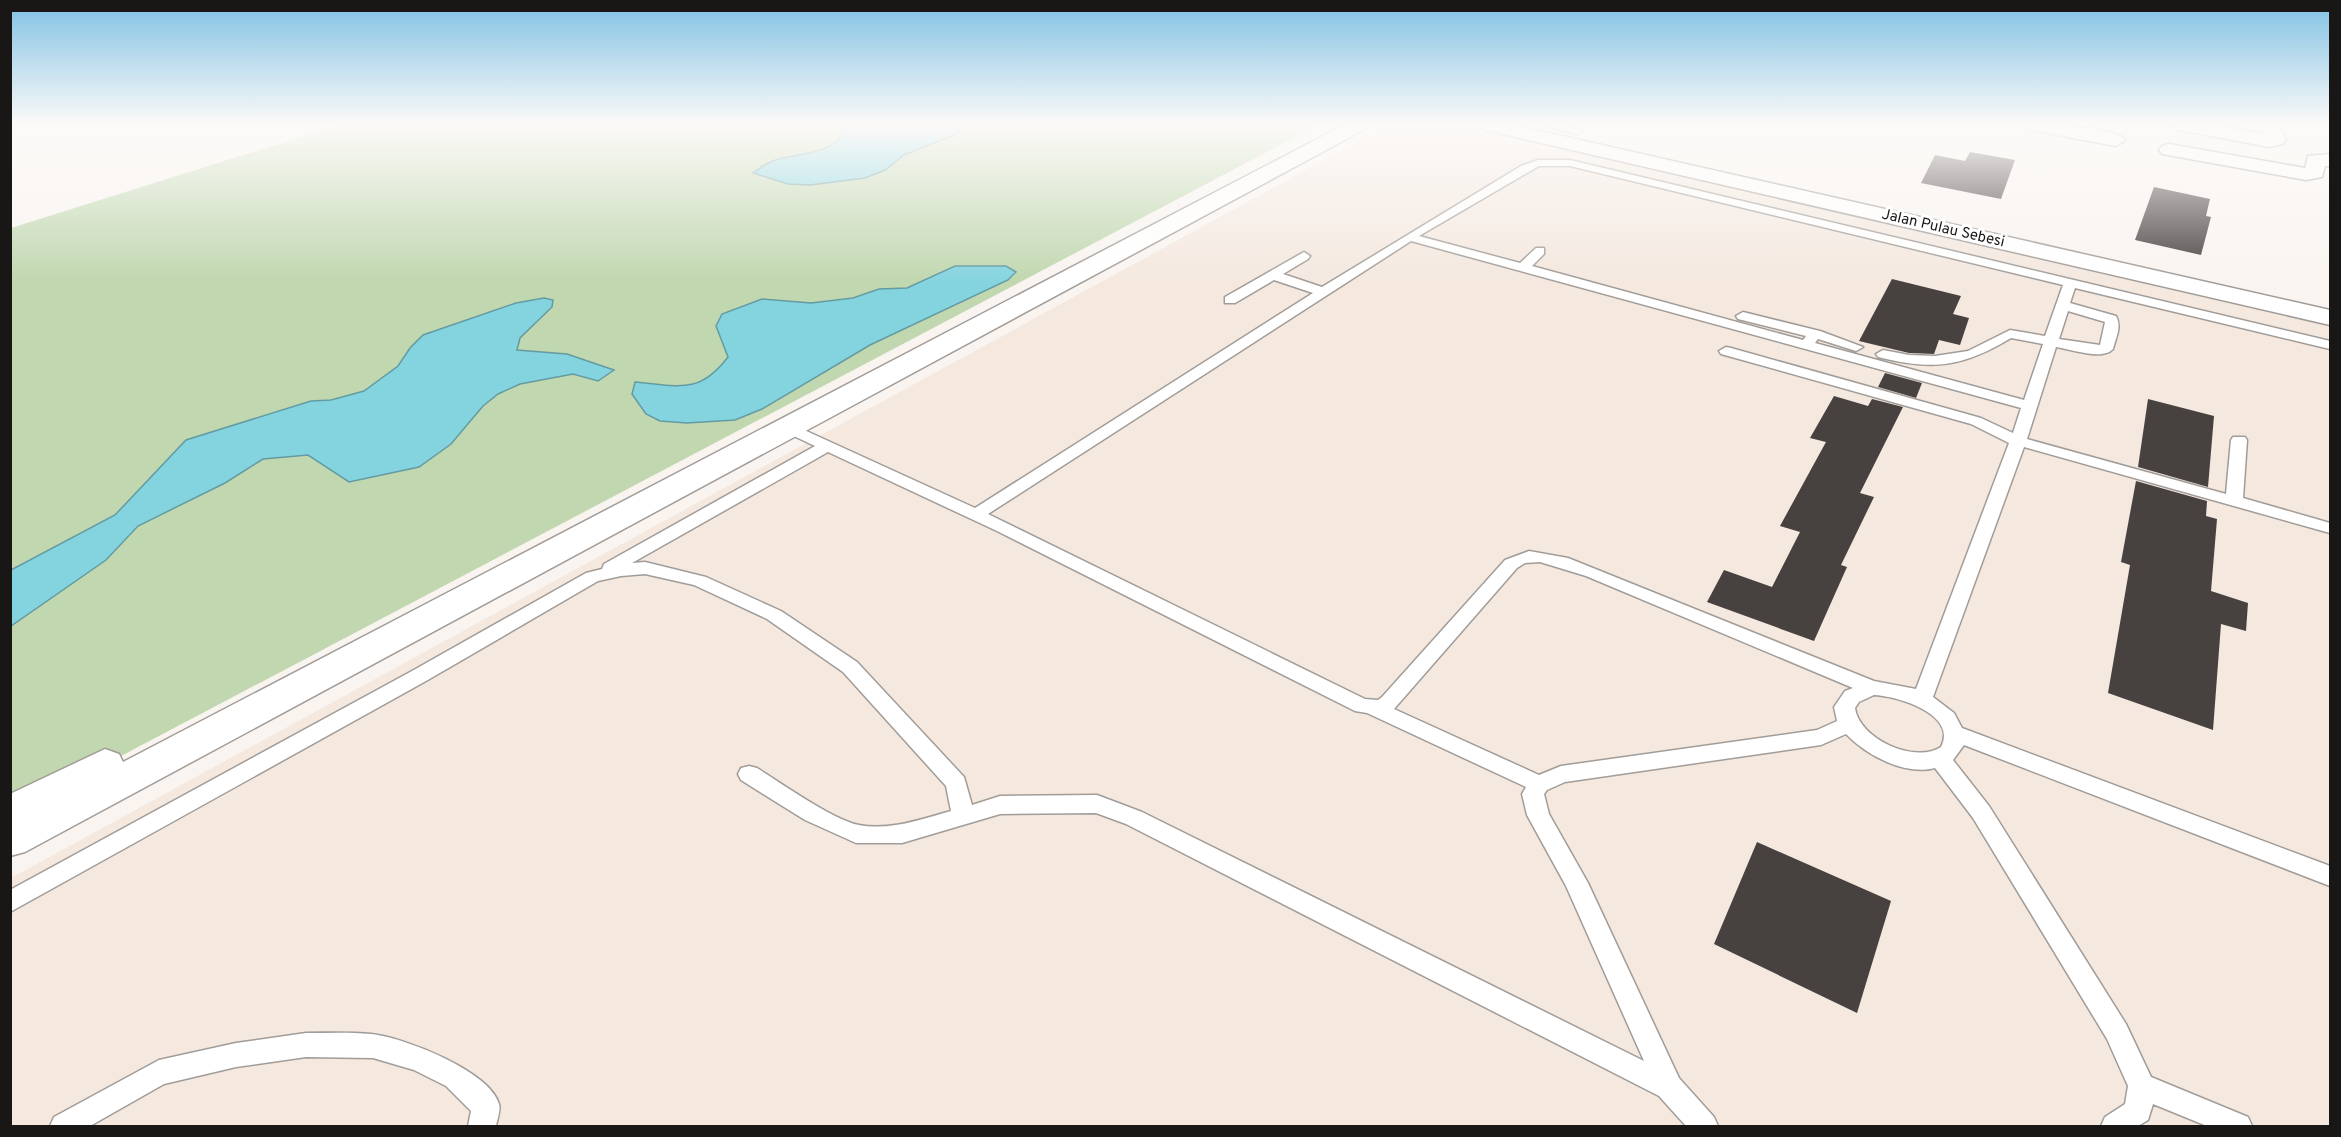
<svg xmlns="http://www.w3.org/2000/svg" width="2341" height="1137" font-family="Overpass,sans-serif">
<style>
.built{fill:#f4e8df}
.green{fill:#c0d7af}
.water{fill:#84d4df;stroke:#649ba2;stroke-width:1.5}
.building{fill:#474140}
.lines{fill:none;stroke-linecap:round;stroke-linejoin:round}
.service-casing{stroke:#a19c98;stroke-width:3}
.minor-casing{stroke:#a19c98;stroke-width:3}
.tertiary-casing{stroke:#a19c98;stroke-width:3}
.service{fill:#fff;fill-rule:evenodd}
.minor{fill:#fff;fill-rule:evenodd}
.tertiary{fill:#fff;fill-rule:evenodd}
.labels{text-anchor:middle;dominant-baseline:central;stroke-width:6;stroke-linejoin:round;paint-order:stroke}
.far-street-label{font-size:15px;fill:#191715;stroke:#fff}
</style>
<rect width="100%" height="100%" fill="#f9f4f0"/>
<path class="built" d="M1390,124H1470L2330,322V1126H11V878Z"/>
<path class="green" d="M342,124H1320L11,814V228Z"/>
<path class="water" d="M844,124H966L957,134L904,155L885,170L865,178L810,185L788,184L753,173C759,169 766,163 773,161C795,152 842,157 844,124Z
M955,266H1006L1016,272L1008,280L870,345L762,409L735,420L687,423L660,421L646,414L632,394L635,382C679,386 699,395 728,357L716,326L722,314L762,299L811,303L853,298L879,289L907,288Z
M544,298L553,300L552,307L520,338L517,350L567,354L614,370L598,381L573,374L520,384L498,394L483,406L451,444L419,467L349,482L308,455L263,459L225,483L138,526L106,560L11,626V570L115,515L186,440L311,401L331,400L364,391L398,366L410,348L423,335L516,303Z"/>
<path class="building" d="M1970,152L2015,160L2001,199L1921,183L1935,155L1965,161Z
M2154,187L2210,199L2206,216L2211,217L2201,255L2135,240Z
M1892,279L1961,296L1953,314L1969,318L1960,345L1939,340L1934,354L1909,353L1859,341Z
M1885,373L1922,383L1916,398L1878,387Z
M1834,396L1868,406L1872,399L1903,407L1860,493L1874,497L1841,565L1847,567L1814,641L1707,602L1724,570L1772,587L1800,532L1780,526L1826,442L1810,438Z
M2148,399L2214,416L2208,487L2138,467Z
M2136,481L2207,501L2206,516L2217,519L2211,591L2248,603L2246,631L2221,624L2213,730L2108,693L2130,565L2121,562Z
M1757,842L1891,901L1857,1013L1714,944Z"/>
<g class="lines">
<defs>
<path id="service" d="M1538,124H1558L1582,131L1577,134Z
M1538,160H1570L2330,341V349L2075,288L2070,303L2116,316C2122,327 2116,337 2113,349C2102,361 2071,349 2056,347L2027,439L2226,494L2231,440L2233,437H2245L2247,440L2243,498L2330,523V533L2024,447L1933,697L1954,713L1962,728L2330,866V886L1964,745L1953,760L1989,806L2126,1024L2151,1077L2248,1117L2252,1126H2207L2153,1104L2148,1120L2138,1126H2101L2105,1117L2125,1104L2128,1086L2107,1039L1973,818L1935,768C1905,776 1866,755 1846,734L1821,745L1565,782L1547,790L1544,794L1549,814L1588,883L1679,1078L1714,1117L1718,1126H1686L1659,1096L1126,824L1096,813L1000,814L902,843H856L805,820L741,780L738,774L741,768L749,766L757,768C781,783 833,820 859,825C890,831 922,819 951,811L946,786L843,672L767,619L694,585L645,574L621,576L598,581L426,681L10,912V890L412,671L586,573L602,569L604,564L815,446L781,430L778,427L781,424H791L975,508L1313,293L1274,280L1235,303H1225V297L1304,252L1310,256L1308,259L1283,274L1322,287L1521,166ZM1539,166H1570L2063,285L2045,336L2010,330L1968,351L1935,356L1909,355L1883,350L1876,354L1878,357C1933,371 1963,367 2011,338L2043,344L2024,400L1815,343L1818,339L1856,351L1863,347L1820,331L1743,312L1736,316L1738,319L1806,336L1803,340L1532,266L1544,254V248H1536L1520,263L1419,236ZM1411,241L2021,408L2013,433L1981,418L1731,348L1726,347L1719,351L1721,354L1971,424L2009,443L1916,689L1874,681L1568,558L1529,551L1505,560L1382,697L1378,700L1365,699L988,514ZM2068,311L2105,322L2100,345L2059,339ZM828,452L997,531L1355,711L1367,713L1526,787L1522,794L1527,815L1566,886L1644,1061L1142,812L1097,795L1000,796L972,805L964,777L857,662L781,611L706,577L645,562L632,563ZM1540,562L1586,576L1853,688L1845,691L1834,707L1837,721L1817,730L1561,766L1539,775L1394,709L1517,568L1525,563ZM1874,695C1897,696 1958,714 1941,747C1915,764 1859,739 1855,708L1859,702Z
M306,1033C328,1033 350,1032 371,1034C403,1037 490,1071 499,1104C501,1110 497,1120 496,1126H468L471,1111L446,1086L414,1070L373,1058L306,1057L236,1067L164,1084L90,1126H50L54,1117L159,1060L236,1043Z"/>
<path id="minor" d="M2021,124C2039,124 2116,126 2126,140L2116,146L2030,130Z
M2170,124H2209L2264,134L2261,124H2279L2286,140L2283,144L2269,147L2179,130Z
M2169,144L2305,168L2308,156L2330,154V166H2325L2322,177L2306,180L2162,154L2159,150L2162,146Z"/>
<path id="tertiary" d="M1346,124H1369L1367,128L25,852L10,856V794L105,749L119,754L123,762Z
M1476,124H1510L2330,310V325L1485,130Z"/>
</defs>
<use href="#service" class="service-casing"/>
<use href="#minor" class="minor-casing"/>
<use href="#tertiary" class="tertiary-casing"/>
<use href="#service" class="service"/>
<use href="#minor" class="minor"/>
<use href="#tertiary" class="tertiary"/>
</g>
<linearGradient id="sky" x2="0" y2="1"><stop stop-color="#80c1e4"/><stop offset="0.44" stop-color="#fcfaf8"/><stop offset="1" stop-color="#fcfaf8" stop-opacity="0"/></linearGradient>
<rect width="2341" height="283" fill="url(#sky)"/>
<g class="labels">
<g class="far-street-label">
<text transform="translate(1943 229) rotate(13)">Jalan Pulau Sebesi</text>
</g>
</g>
<rect width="2341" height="1137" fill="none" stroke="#191715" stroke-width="24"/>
</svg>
